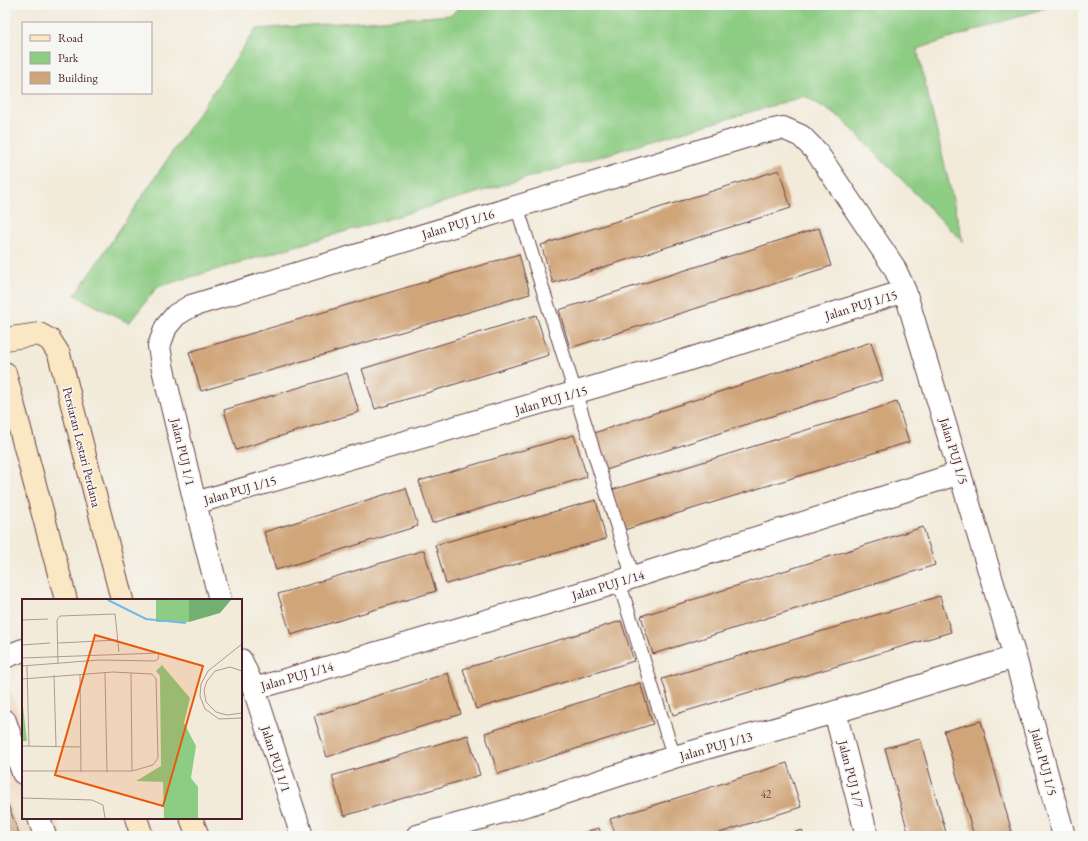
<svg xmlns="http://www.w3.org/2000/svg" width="1088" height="841" font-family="'EB Garamond',serif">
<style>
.built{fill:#eed7bb}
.green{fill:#8dcc83;stroke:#6c7657}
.building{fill:#d0a579}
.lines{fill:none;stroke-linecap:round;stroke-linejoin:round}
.service-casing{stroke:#633e45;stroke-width:15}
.minor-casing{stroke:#633e45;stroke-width:24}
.secondary-casing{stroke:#633e45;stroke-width:24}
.service{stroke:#fff;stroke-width:13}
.minor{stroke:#fff;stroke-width:22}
.secondary{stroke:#fae7c3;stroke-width:22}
.labels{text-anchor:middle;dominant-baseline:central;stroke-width:3.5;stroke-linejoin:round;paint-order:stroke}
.number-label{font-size:11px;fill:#6c403e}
.street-label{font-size:13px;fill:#4a1f2b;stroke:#f6f6f2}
.inset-river{fill:none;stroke:#71b9e9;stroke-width:2}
.inset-road{fill:none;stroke:#af9994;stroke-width:1}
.view{fill:#e8590c;fill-opacity:0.15;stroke:#e8590c;stroke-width:2}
.inset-edge{fill:none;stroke:#4a1f2b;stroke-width:2}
</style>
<rect width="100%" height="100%" fill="#f6f6f2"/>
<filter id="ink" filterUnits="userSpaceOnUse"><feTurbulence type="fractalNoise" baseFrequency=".025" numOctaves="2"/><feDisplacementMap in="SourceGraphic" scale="8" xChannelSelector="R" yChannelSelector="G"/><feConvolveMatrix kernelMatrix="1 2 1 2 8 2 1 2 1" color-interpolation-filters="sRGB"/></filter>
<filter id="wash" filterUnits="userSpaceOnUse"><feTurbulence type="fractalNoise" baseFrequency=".012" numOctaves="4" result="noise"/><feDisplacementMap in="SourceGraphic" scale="16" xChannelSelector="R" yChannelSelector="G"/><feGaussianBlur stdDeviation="0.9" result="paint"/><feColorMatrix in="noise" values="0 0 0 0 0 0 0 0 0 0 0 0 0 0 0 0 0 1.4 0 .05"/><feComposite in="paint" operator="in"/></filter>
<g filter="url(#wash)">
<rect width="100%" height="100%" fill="#f2ebda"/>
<path class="built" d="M5,677L23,726V818H57L63,836H5Z"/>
<path class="green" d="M461,5H1054L917,49L963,242L841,118L805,96L157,287L129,323L75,295L256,29L451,15Z"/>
<g id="blocks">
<path class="building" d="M779,170L791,208L553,283L541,245Z
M819,228L831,266L570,348L559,310Z
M519,254L530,294L201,391L189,352Z
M536,315L549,355L375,409L362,369Z
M871,342L883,380L606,470L594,433Z
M347,373L359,412L236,450L224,410Z
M897,402L909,442L624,530L612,490Z
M574,435L587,477L432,523L419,481Z
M406,488L418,526L276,570L264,532Z
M596,500L606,539L446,584L435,545Z
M923,527L935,565L653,654L641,616Z
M424,550L436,591L291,635L278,594Z
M940,596L951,632L673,715L662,679Z
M621,621L634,661L476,709L463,669Z
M448,673L461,714L327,757L314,716Z
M640,683L653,724L498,774L485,733Z
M981,721L1013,836H974L944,731Z
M468,735L480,775L344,816L332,776Z
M920,739L947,836H909L885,748Z
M787,763L801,807L710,836H616L610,819Z
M5,797L20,836H5Z
M599,828L602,836H572Z
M802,830L804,836H785Z"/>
</g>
</g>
<g filter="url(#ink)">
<use href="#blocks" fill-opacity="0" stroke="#633e45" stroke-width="1"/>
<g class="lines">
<defs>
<path id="service" d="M517,207L633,577
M619,582L674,757"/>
<path id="minor" d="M195,503L677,363L905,291
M220,600L195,503L162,365L159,346L166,327L176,315L191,306L758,133L783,128L801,136L816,151L894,267L905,291L1015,657L1064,836
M5,657L23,650
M241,660L254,689L302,836
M254,689L602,587L960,473
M835,712L867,836
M5,721L23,773
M39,818L45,836
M417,836L527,805L674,757L835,712L1015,657"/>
<path id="secondary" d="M5,339L39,334L50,340L59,354L122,600
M5,373L66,600
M136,818L142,836
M191,818L198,836"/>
</defs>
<use href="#service" class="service-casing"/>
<use href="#minor" class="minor-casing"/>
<use href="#secondary" class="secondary-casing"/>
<use href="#service" class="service"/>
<use href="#minor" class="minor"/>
<use href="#secondary" class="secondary"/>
</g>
</g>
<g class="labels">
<g class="number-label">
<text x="766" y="794">42</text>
</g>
<g class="street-label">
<text transform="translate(458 224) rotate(-17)">Jalan PUJ 1/16</text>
<text transform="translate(861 305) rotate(-17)">Jalan PUJ 1/15</text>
<text transform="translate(551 400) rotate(-16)">Jalan PUJ 1/15</text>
<text transform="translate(82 447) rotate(76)">Persiaran Lestari Perdana</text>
<text transform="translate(954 451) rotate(73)">Jalan PUJ 1/5</text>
<text transform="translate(183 452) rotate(77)">Jalan PUJ 1/1</text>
<text transform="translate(240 490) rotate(-16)">Jalan PUJ 1/15</text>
<text transform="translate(608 585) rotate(-17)">Jalan PUJ 1/14</text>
<text transform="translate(297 676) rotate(-16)">Jalan PUJ 1/14</text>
<text transform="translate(716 746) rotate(-16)">Jalan PUJ 1/13</text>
<text transform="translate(276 759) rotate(72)">Jalan PUJ 1/1</text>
<text transform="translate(1044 762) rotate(75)">Jalan PUJ 1/5</text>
<text transform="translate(851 774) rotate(76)">Jalan PUJ 1/7</text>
</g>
</g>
<g transform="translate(22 599)">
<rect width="220" height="220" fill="#f2ebda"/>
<path d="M134,1H167V23H134ZM140,66L168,99L162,124L174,147L169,179L176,188V219H142L141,183L114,182L139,167L138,77L134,72ZM0,108H1L5,142H0Z" fill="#8dcc83"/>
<path d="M167,1H209L198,14L167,23Z" fill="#72b071"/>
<path class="inset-river" d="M86,1L124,20L164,24"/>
<path class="inset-road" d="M0,21L26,20M36,44L96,41M220,45L186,72L179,85L178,97L183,110L197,120L220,119M0,46L28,44M0,59L137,54L136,60L133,62L77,61L0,67M36,65L35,21L38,17L93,15L97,53M5,67L7,147M220,72L208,68L193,72L185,82L182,91L184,103L194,113L205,116L220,114M83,74L85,173M109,74L110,172M58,75L59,173M32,76L34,147M0,80L91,73L130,75L134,80L136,159L131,166L110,172H0M0,147L58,148M0,199L70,201L81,206L83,219"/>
<path class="view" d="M73,36L181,67L141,207L33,176Z"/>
<rect width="220" height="220" class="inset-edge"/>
</g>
<rect width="1088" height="841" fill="none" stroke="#f6f6f2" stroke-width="20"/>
<rect x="22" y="22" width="130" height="72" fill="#f6f6f2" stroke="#b1a0a2"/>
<rect x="30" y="35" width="20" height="6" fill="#fae7c3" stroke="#b1a0a2"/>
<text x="58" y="42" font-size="12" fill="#4a1f2b">Road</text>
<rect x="30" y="52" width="20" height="12" fill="#8dcc83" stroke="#b1a0a2"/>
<text x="58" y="62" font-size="12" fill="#4a1f2b">Park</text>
<rect x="30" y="72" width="20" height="12" fill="#d0a579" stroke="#b1a0a2"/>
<text x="58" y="82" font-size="12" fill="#4a1f2b">Building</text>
</svg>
